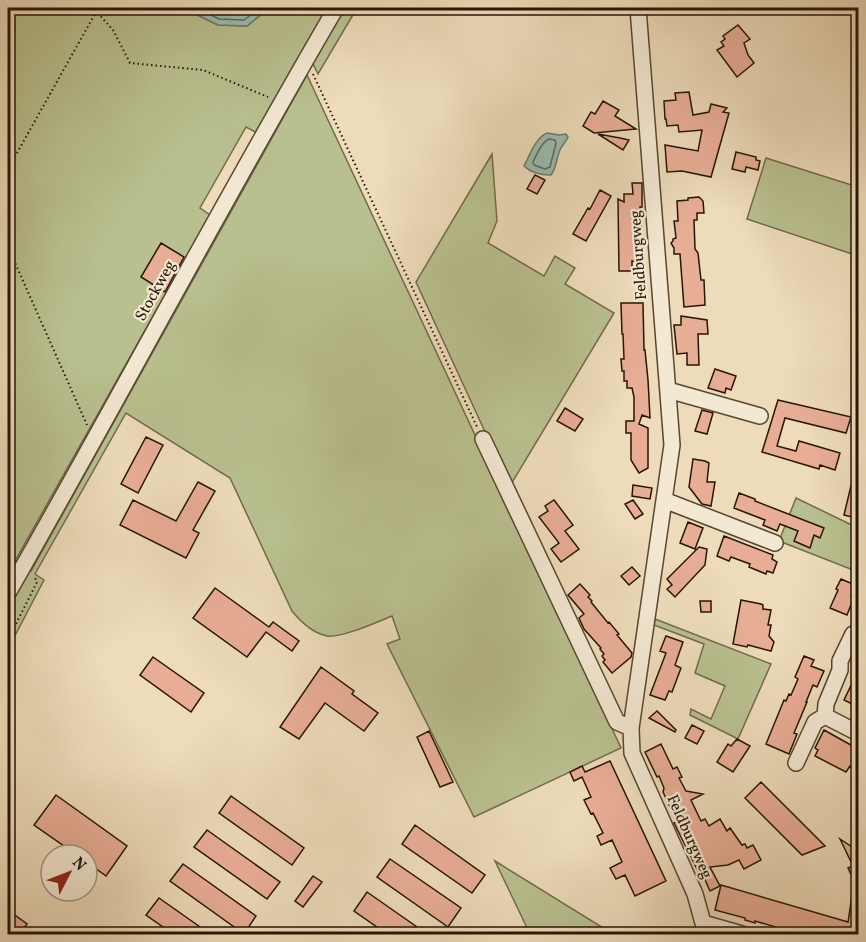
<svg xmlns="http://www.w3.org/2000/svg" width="866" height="942" font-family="Vollkorn,serif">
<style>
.green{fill:#b9c08f;stroke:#706b4a;stroke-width:1.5}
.water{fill:#99bbae;stroke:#6b796a;stroke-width:1.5}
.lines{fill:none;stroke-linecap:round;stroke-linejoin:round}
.shore{stroke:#606859;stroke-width:1.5}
.building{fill:#e8ad95;stroke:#261604;stroke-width:1.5}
.minor-casing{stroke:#584731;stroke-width:18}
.path{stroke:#261604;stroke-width:2;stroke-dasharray:1.5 3;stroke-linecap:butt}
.minor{stroke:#f3e8d2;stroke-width:15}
.labels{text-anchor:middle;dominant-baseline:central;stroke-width:4.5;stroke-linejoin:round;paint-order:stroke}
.street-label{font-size:16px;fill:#261604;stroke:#f3e8d2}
</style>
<rect width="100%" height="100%" fill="#eddbb9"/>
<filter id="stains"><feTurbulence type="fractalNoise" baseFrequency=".00333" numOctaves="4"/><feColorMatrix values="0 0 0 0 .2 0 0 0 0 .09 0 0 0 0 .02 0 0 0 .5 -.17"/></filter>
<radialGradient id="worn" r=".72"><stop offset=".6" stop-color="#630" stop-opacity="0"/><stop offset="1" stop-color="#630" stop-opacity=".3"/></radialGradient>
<path class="green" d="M8,8H183L218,25L247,26L269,8H328L257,133L246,127L200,208L210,215L15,561L19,564L8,584Z
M344,8H357L318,74L312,62Z
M307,75L621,748L474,817L387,644L400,639L392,616C377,622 342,638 327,636C312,633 301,622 292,611L230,478L126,413L35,574L44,580L8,649V606L28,570L31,571Z
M492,154L497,221L488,243L544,276L555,256L575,268L565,284L614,313L510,486L416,282Z
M766,158L858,187V256L747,219Z
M796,498L858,528V572L779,541Z
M655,619L771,664L738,739L690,715L691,709L711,719L725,686L695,673L704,644L654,625Z
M495,861L613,934H530Z"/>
<path class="water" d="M183,8H269L247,26L218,25Z
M547,133L559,135L566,134L568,137C566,142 562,145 560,150C556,159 557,167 551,175C542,175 531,173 524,166C530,155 535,138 547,133Z"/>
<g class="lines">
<path class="shore" d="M197,8L219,19L244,20L260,8
M549,139L555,140L556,143L550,167L545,169L534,165L533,162C537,154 541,143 549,139Z"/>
</g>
<path class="building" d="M738,25L750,39L744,43L748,55L754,63L737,77L717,50L724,46L721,42L725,39L723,36Z
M689,92L693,115L709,112L711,104L727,108L723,112L729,113L711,177L682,171L667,172L665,145L698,151L702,130L679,132L678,125L667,126L666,119H665L664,101L676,100L675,93Z
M603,101L619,110L615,116L636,129L594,133L583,126L591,112L595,114Z
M598,134L620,138L629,140L623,150Z
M736,152L756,157V160L760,161L758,170L746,167L745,172L732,169Z
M535,175L545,180L537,194L527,189Z
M632,183H642V207H640L641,226H639V232H637V261H632V271H619L618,199L624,202V194H633Z
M600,190L611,196L586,241L573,234L588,208L590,209Z
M699,197L703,201L704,213H697V220H694L695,249L698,253L701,280H704L705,305L684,307L680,254H674V248L671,243L673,241V239L676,238L674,221H678L677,201L688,200V198Z
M161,243L184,257L165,292L141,277Z
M621,303H643L644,350H645L648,380L650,418L642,415L639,424L648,428V468L639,473L631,460V433H626V421H634V397L632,388H627V381H624V371H622L621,359H624L623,334H622Z
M681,316L707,320L708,334H698L699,365H687V353L677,354L674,325H681Z
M715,369L736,376L731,390L726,388L725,393L708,388Z
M778,400L851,417L846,433L785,418L777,446L796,451L799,441L840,453L835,470L820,465L819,469L762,452Z
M565,408L583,419L575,431L557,421Z
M702,410L713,413L707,434L695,431Z
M146,437L163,445L138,493L121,484Z
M693,459L705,461L709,463L707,482H715L711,506L702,504L689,487Z
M855,469H858V509L856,518L844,515Z
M198,482L215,491L193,530L199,533L186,558L120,525L133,500L176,521Z
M633,485L652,488L650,499L632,496Z
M739,493L755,499V501L824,528L820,538L814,535L810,548L794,541L798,531L780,524L777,531L763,525L765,520L734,508Z
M554,500L573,525L565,531L579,549L561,562L551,549L559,543L539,517L548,511L545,506Z
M633,500L643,514L635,519L625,504Z
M688,522L703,528L695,549L680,543Z
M724,536L773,555L772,559L777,562L773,573L767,571L766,574L749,567L750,564L731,557L729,561L717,556Z
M699,547L707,549L705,565L675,597L667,589L672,585L667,579Z
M632,567L640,576L629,585L621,576Z
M841,579L855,585L851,596L854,597L847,615L830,608L838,590L836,589Z
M580,584L590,595L588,597L592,601L591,602L608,623L609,622L619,634L617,635L632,653L631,657L612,673L603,662L605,660L602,656L604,654L600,649L601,648L584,629L579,618L584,614L568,595Z
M215,588L269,627L273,622L299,641L292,651L266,632L247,657L193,618Z
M741,600L761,604L763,605V609L771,610L768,625H771L769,636L774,642L771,651L748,645L747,647L733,644Z
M700,601H711V612H701Z
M666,636L683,642L675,665L681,668L672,692L669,691L665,700L650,695L666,653L660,651Z
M804,656L814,660L811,666L824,671L817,687L813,685L806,702H807L794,733L797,734L789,754L766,744L784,700L786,701L789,694L791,695L798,679L795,677Z
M153,657L204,693L191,712L140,675Z
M321,667L354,691L352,694L378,713L364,731L325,703L299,739L280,727Z
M858,671V707L844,700Z
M657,711L676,730L675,732L649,718Z
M692,725L704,731L697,744L685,738Z
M824,730L858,749V770L850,766L846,772L815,756L818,750L815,748Z
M429,731L453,782L440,787L417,737Z
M737,739L750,746L733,772L717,762L728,744L731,746Z
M661,744L673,769L677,767L682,777L679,778L686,791L703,794L691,800L701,821L705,819L709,826L720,819L727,831L730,828L742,845L745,844L747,848L753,845L761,860L744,869L739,860L728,865L710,867L720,886L710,891L701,871L699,873L674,823L677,822L663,792L664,788L659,776L657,777L645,752Z
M610,761L666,881L635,896L625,875L616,879L610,868L622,862L612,840L601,845L597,836L603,833L593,813L591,814L584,800L591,797L582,777L574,781L570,772L582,766L585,772Z
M761,782L825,846L802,855L745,798Z
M56,795L127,846L106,876L87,862V855H77L34,825Z
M231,796L304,848L292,865L219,813Z
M415,825L485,875L472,893L402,844Z
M207,830L280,882L267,899L194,847Z
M840,839L858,851V934H795L786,932V930L755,921V923L745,920V918L715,910L721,885L848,922L853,889L858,890L848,868L853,866Z
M390,859L461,908L448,927L377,877Z
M183,864L256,916L244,934L170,881Z
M313,876L322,882L303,907L295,901Z
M367,892L427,934H387L354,911Z
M159,898L210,934H173L146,915Z
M8,910L27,924L20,934H8Z"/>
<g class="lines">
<defs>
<path id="minor" d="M638,8L672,445L631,728L632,753L695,894L703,923L742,934
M668,390L760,416
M483,439L617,722L631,728
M664,500L775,543
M8,593C119,399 223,201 336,8
M853,634L840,661V670L826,704L825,716L858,733
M796,763L815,722L825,716"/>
</defs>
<use href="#minor" class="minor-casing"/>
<path class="path" d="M81,8L96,11L113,30L130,63L203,70L268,97
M313,74L478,429
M8,169L96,12
M8,247L87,425
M8,549L15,554
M8,640L37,582L34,576"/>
<use href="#minor" class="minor"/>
</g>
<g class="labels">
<g class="street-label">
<text transform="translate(639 255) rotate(-94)">Feldburgweg</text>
<text transform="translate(156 291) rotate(-61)">Stockweg</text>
<text transform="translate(689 837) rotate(66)">Feldburgweg</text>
</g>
</g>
<rect width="866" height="942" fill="none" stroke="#eddbb9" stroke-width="30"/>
<rect x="9" y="9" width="848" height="924" fill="none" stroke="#261604" stroke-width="3"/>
<rect x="15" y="15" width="836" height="912" fill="none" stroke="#261604" stroke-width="1.5"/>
<g transform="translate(69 873) rotate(48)"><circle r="28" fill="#f3e8d2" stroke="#a19480" stroke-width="1.5"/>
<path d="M0-4.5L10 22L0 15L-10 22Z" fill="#8f2418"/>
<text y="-9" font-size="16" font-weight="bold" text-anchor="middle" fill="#261604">N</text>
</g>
<rect width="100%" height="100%" filter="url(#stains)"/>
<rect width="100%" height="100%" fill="url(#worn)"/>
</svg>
